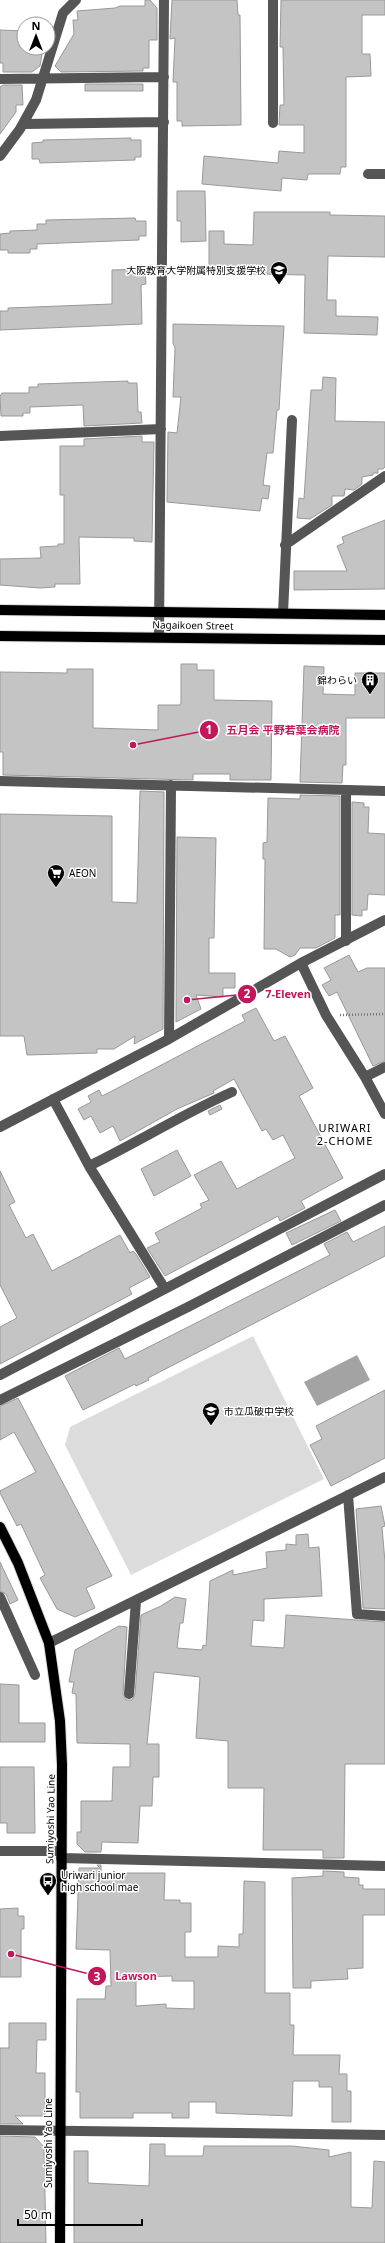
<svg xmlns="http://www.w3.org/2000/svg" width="385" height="2243" font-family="'Noto Sans','Noto Sans JP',sans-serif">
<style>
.green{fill:#dcdcdc}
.water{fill:#a3a3a3}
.building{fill:#c4c4c4;stroke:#999;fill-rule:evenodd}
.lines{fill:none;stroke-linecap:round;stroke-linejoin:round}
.major-casing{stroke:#dbdbdb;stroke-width:12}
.path{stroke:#777;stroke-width:2.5;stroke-dasharray:1 2;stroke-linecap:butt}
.minor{stroke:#555;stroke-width:10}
.major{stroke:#000;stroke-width:10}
.labels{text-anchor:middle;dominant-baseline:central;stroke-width:3;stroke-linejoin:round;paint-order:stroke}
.poi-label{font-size:10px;fill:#000;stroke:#fff;text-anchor:start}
.street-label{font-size:10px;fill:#000;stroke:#fff}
.neighbourhood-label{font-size:11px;letter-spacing:1px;fill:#000;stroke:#fff}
.leader{fill:none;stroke:#c2185b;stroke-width:1.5}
.callout-dot{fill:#c2185b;stroke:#fff;stroke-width:1.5}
.mark-label{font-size:12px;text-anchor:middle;font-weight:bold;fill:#fff}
.callout-label{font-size:11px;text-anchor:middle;font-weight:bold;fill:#c2185b;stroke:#fff;stroke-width:3;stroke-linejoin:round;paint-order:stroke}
</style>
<rect width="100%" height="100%" fill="#fff"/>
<path class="green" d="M253,1336L324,1479L131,1575L65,1445L70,1427Z"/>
<path class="water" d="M357,1355L370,1380L317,1406L304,1382Z"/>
<path class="building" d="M145,0H150L157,8V40H149V68H143V71L61,72L55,66L74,34L73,20H78L77,11L115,8L120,6H145Z
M172,0H237L238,15H240L241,125L182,126V121H177V82H173L175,38L170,39Z
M281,0H385V15H362V54H370L371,76L346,77V167H341L340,174H308L307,180L282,178L281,191L202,184L204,156L278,163L279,151L304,153V125H279L280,105H284L283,47H280Z
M0,30L24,31V48H43L40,66L32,72H3V63H0Z
M85,84H143V91H85Z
M3,85H22L23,105H16V112L0,134V87Z
M131,138V140H141V157H135V160L40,163L39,159H32V143L43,142V140Z
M177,191H205L206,241L181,242V221H177Z
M254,212H330V215L385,216V257L328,256L327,300H336V316L378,317L377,335L304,333L305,275L209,273V231H224V244L253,245Z
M135,218L136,221H146V236H139V240L37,244V249H30V253H8V250H0V234L10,233V231L37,230V224H46V220Z
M145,269L146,284L141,285L142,324L0,330V311H8V308L112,304V270Z
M173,324L284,326L279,410H277L273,453H267L263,485L270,486L268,499L262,498L260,511L167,502L168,432L177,433L181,397H173L175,348L173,343Z
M323,377L336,378L335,421L385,422V467L383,469H378V473H373V475L362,477V484L354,490L345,489L344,496H332V505L310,519L297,518L299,498L304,499L311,390H322Z
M128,381V383H137L138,412H141L142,423L84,426L83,405L30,407V413H23V416H1L0,396L2,393H29V387H38V384Z
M142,436V442H154L152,542L134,541V538L79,537L80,584H55V587L40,588L0,585V559L41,558L40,547L58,546V544H64V495H60V446H84V439Z
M385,520V589L294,590V571H347L337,546L344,543L342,537Z
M181,664H197V670H214V700L272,701L271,780H230V774H193V780L3,775V752H0V672L67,673V669H93V728L158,730V705H180L181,703Z
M304,666L324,667L323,694L355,695V673H385V718H346V765H343L342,783L300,782Z
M140,791L164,792L163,1029L134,1044L135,1036L114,1049H97V1053L27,1055L24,1036H0V814L112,816V902L137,903Z
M300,795L340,796V915H335V938L316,948H300L295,955L290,957L276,949H264L265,859H263V843L267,842L268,798L300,799Z
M352,802L364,803V807H369L368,833L385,834V895L368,894L367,910H362V916L352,915Z
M177,837L216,838L214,938H209V973H235V988H223V997L196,995L201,1009L176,1022Z
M349,955L358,972L367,968H385V1061L373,1066L337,992L329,996L322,985L331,980L324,968Z
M256,1008L274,1041L285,1036L313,1088L299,1096L343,1178L301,1201L305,1208L280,1221L278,1216L165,1276L147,1248L160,1242L155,1233L202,1208L200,1204L209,1200L194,1175L221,1161L237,1189L295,1158L283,1135L273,1140L266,1129L262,1131L234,1079L213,1091L214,1093L177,1109L120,1141L113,1126L100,1133L91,1116L84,1120L78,1109L91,1102L88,1096L99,1090L102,1096L112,1091L245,1021L242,1015Z
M220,1105L222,1109L210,1115L208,1111Z
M177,1150L191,1176L154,1196L141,1169Z
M0,1171L15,1202L9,1205L26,1238L33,1234L52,1271L120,1235L130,1253L133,1251L136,1254L150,1277L129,1288L132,1294L0,1364V1327L17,1318L0,1285Z
M335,1210L341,1221L292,1245L286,1233Z
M385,1226V1256L148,1378L149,1380L136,1386L135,1384L83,1410L65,1376L119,1348L125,1359L330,1255L324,1244L347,1232L353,1242Z
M385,1390V1458L331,1486L310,1445L322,1439L316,1426Z
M18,1398L112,1576L86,1588L95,1608L75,1617L57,1609L40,1578L45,1575L21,1524L17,1526L0,1493V1491L36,1472L14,1432L0,1440V1406Z
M381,1506L385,1526L382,1527L385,1562V1609L363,1608L356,1509Z
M308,1534L309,1548L319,1547L322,1596L264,1599V1621L253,1620L251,1646L284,1648L286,1615L385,1622V1764H345L344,1858H323V1850H263L264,1788H228V1741L196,1738L200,1677L154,1672L147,1744H159V1777H153L152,1806H140L138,1843L102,1842L101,1852H85L77,1844V1832H81V1801H112L113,1767H130V1744L77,1743L76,1694L72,1693L74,1682H69L75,1650L119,1626L127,1627L123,1694L126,1700H132L135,1694L141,1615L161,1606L175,1597L186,1599L183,1623H180L177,1648L202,1650L203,1645L206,1646L210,1581L233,1570V1575L267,1568L266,1552L286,1550V1544L296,1545V1535Z
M0,1562L18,1600L10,1604L6,1594L0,1591Z
M0,1684L19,1685V1723H45V1742H0Z
M0,1767H34L35,1833H7V1823H0Z
M97,1865H101V1873H165L164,1900H180V1903H191V1932H185V1957H218V1946L239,1947V1934H243L244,1881L265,1882V1993H290V2025H294L293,2055H340L339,2074H347V2091H351V2122H332V2087H319V2081H293L292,2116L216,2113V2102H189V2118H172V2113H133V2118H80V2092H76L77,1999H105L106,1986H111L110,1950L76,1949L79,1868H100ZM172,1976V1981H194V2009L166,2008V2004L136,2006V1977Z
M323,1871L344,1872V1877L359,1878V1885H363V1889H385V1915H363V1968L347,1969L348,1979L311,1981V1988H293L292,1878L323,1876Z
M18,1908V1916H24V1929H21V1977H0V1909Z
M9,2023H46V2040H37L36,2073H45V2116H15L23,2124H0V2048H9Z
M0,2136L35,2137L44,2147L46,2243H0Z
M150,2144H165V2156H203L204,2146H292L329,2150V2157L351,2152V2207L372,2208L374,2161L385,2162V2243H74V2151H88V2183L149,2186Z"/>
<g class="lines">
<defs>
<path id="major" d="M0,610L385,615
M0,636L385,640
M0,1527L18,1563L49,1643L60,1721L62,1765L60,2243"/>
</defs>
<use href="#major" class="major-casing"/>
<path class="path" d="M340,1015L385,1014"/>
<path class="minor" d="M273,0V123
M0,79L164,77
M23,124L164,122
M0,156L20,129L36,100L63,13L76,0
M368,174H385
M0,436L161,429
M285,545L385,476
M283,613L292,420
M159,636L164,0
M0,781L385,791
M346,790V941
M301,963L326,1015L365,1077L385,1114
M169,1039L171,785
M365,1077L385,1067
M53,1099L89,1166L165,1289
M0,1127L169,1039L301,963L385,920
M89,1166C138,1142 183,1114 232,1092
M0,1375L385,1174
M0,1400L188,1307L385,1205
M348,1495L357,1614L385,1616
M0,1597L35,1675
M49,1643L385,1477
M129,1694L136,1601
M0,1851H61
M61,1858L385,1866
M0,2130L385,2135"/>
<use href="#major" class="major"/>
</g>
<defs>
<symbol id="school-pin" viewBox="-11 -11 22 30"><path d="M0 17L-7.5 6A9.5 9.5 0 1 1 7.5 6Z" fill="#000" stroke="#fff"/><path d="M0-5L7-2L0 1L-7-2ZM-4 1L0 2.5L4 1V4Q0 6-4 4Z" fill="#fff"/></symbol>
<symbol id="building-pin" viewBox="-11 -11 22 30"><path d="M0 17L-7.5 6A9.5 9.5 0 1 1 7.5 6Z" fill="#000" stroke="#fff"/><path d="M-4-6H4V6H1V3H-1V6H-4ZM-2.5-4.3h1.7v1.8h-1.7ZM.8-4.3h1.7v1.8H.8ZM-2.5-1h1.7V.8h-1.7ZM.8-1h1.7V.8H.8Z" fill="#fff"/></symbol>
<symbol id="supermarket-pin" viewBox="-11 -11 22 30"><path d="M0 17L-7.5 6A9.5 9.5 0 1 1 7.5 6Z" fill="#000" stroke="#fff"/><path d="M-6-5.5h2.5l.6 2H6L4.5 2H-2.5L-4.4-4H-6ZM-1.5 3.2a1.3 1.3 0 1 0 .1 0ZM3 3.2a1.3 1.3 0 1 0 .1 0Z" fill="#fff"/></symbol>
<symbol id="bus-pin" viewBox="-11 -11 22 30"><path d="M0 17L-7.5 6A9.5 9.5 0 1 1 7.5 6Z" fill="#000" stroke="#fff"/><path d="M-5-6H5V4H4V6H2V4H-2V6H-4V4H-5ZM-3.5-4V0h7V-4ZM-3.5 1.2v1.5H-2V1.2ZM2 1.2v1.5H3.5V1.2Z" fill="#fff"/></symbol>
</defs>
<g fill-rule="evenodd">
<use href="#school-pin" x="269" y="260" width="20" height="27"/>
<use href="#building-pin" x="360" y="670" width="20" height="27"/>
<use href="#supermarket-pin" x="46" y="863" width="20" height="27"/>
<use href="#school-pin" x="201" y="1401" width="20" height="27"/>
<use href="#bus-pin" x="38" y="1871" width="20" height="27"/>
</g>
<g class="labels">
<g class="poi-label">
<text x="266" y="270" text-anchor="end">大阪教育大学附属特別支援学校</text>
<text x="357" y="680" text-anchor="end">錦わらい</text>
<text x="69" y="873">AEON</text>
<text x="224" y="1411">市立瓜破中学校</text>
<text x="61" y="1875">Uriwari junior<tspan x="61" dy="12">high school mae</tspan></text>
</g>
<g class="street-label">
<text transform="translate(193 625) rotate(1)">Nagaikoen Street</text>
<text transform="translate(50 1819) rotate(-89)">Sumiyoshi Yao Line</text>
<text transform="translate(48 2143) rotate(-90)">Sumiyoshi Yao Line</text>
</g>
<g class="neighbourhood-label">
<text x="345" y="1127">URIWARI<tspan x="345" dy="13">2-CHOME</tspan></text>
</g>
</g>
<path class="leader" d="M133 745L209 730M187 1000L247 994M11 1954L97 1976"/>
<g class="callout-dot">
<circle cx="133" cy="745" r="4"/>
<circle cx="187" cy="1000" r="4"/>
<circle cx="11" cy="1954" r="4"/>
<circle cx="209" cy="730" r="10"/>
<circle cx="247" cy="994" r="10"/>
<circle cx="97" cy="1976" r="10"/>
</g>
<g class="mark-label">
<text x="209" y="734">1</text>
<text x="247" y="998">2</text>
<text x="97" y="1981">3</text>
</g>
<g class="callout-label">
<text x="283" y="734">五月会 平野若葉会病院</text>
<text x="288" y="998">7-Eleven</text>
<text x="136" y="1980">Lawson</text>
</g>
<g transform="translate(36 36)"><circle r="19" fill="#ffffff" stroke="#999999"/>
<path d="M0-3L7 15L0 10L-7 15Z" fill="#000000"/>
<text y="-6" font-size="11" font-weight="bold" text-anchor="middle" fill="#000000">N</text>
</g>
<path d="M18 2219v6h124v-6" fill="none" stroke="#000000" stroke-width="2"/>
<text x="24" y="2219" font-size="12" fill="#000000" stroke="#ffffff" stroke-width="3" paint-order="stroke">50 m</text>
</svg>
